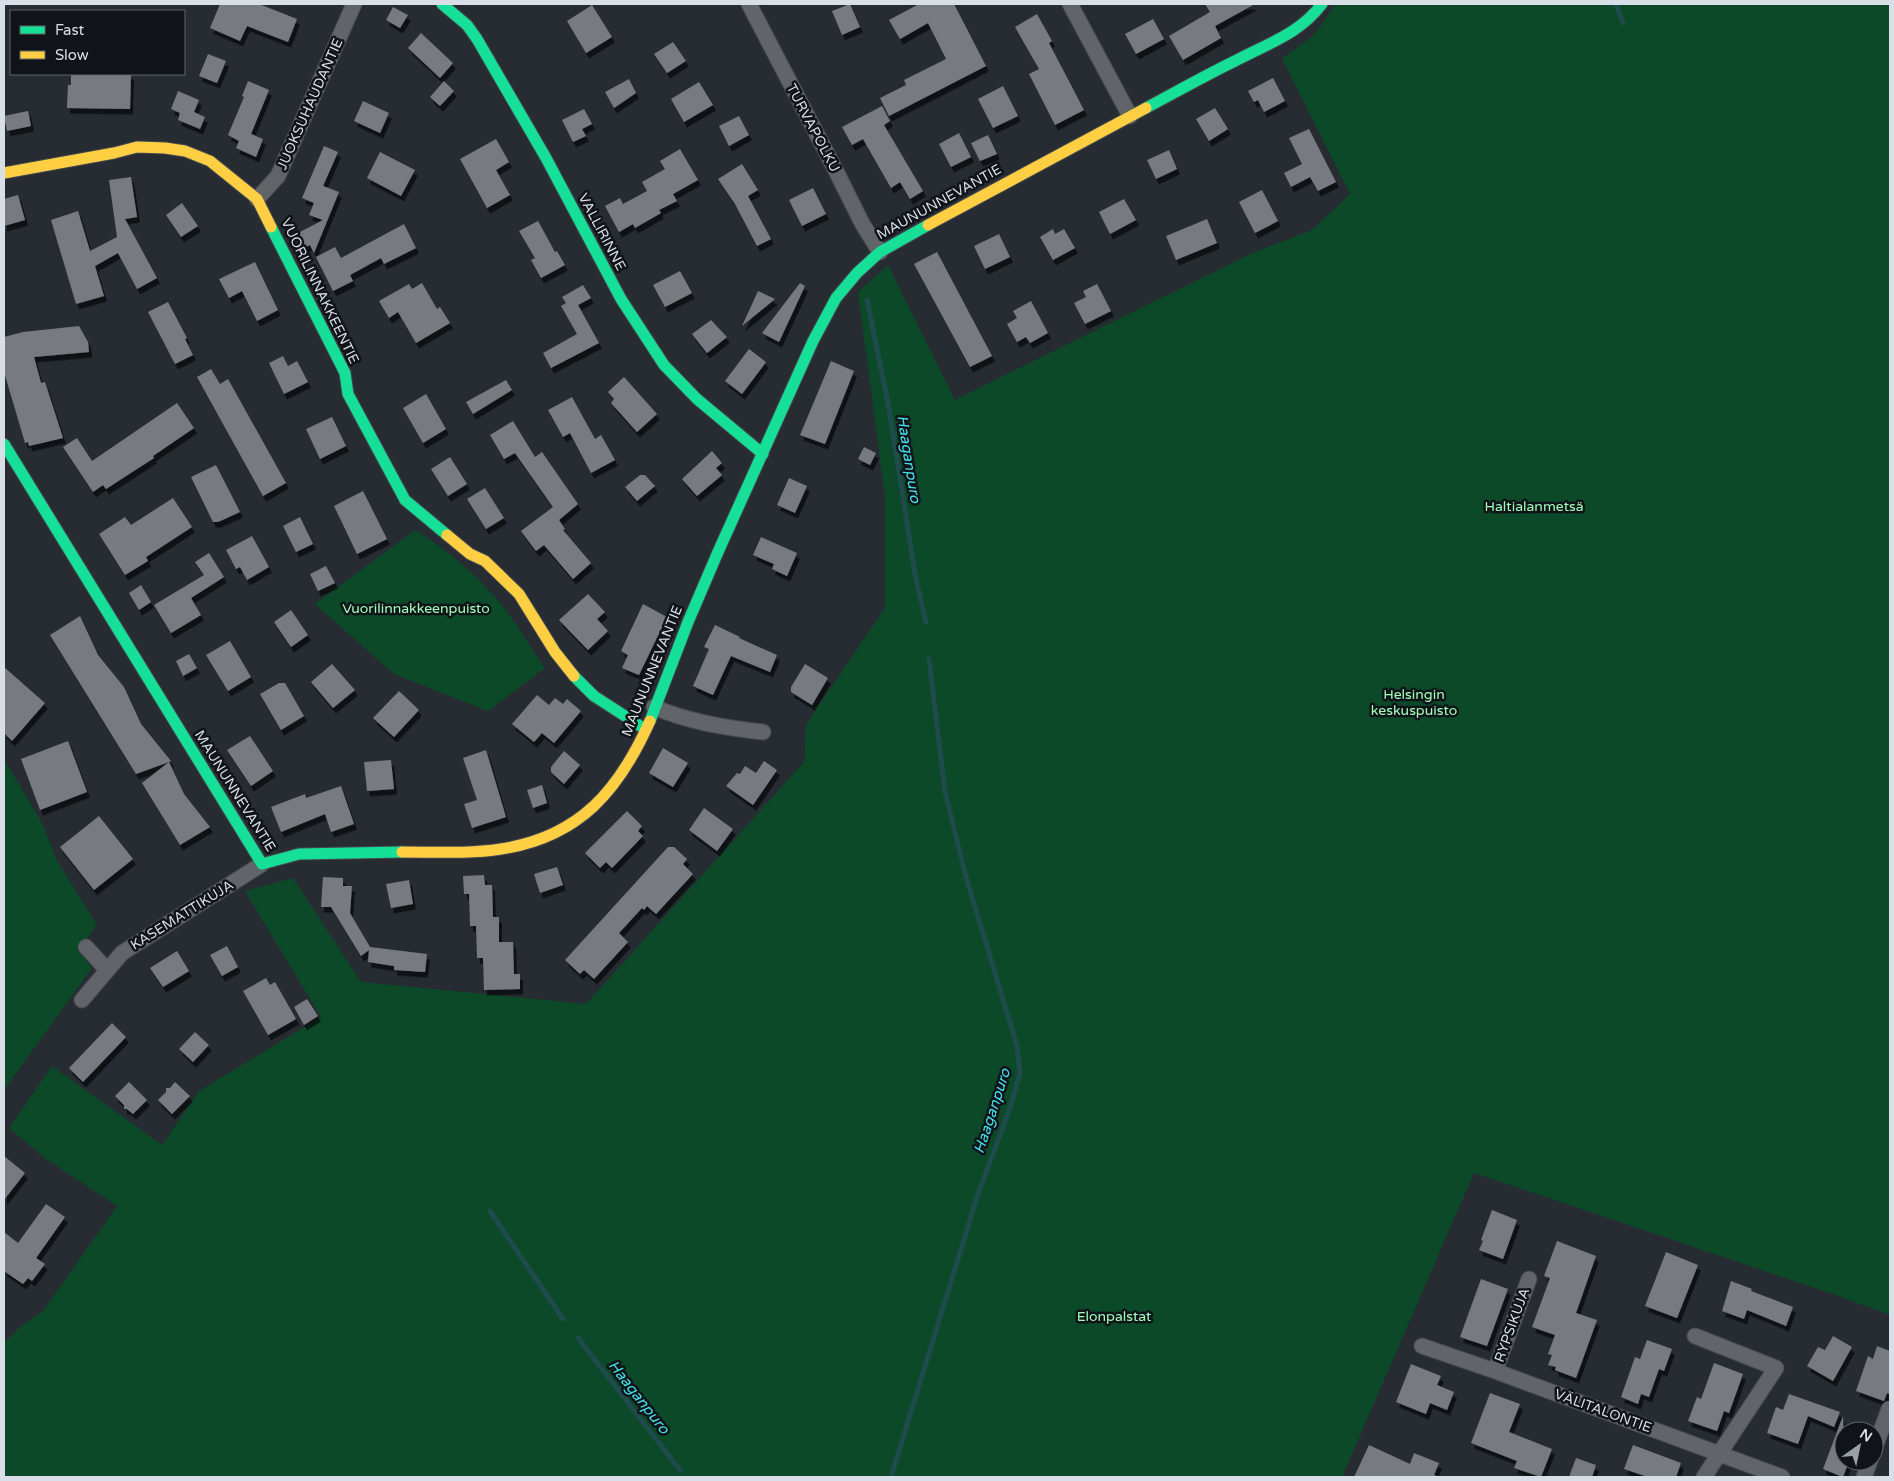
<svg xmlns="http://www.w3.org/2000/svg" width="1894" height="1481" font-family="'Varela Round',sans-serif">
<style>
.green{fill:#0c4928}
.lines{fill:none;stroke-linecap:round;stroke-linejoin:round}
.stream{stroke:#1f4b4d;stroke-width:5}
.building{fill:#777a80;filter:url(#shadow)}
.street-casing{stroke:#44494f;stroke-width:17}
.fast-casing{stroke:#44494f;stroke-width:13}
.slow-casing{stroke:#44494f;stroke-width:13}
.street{stroke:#616569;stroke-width:15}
.fast{stroke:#16e098;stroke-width:11}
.slow{stroke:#ffcf43;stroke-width:11}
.labels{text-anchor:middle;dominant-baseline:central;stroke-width:5;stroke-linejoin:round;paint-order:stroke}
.street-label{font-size:14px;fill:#d9dfe6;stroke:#101419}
.park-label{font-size:14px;fill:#a1fdba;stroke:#101419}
.water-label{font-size:15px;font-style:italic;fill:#43e2e8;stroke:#101419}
</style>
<defs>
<filter id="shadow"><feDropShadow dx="3" dy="5.5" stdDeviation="0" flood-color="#0009"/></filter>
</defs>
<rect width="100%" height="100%" fill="#262c32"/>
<path class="green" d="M1336,4H1890V1315L1833,1294L1474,1173L1342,1477H4V1343L20,1327L43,1311L117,1206L46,1159L9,1128L52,1066L162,1145L199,1091L321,1017L245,891L293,878L361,982L586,1004L804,762L806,724L885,608V497L858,292L888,265L955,400L1250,254L1312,230L1350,194L1282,59L1314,35Z
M415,530C449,551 479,576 504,608C519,627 531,649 545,668L488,711L394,674L315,604Z
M4,759L42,823L57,861L97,925L78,950L92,968L4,1090Z"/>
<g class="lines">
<path class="stream" d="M1616,4L1623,23
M867,300L889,408L916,580L926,622
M490,1211L563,1319
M578,1338L680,1470
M891,1477L978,1194L1010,1108L1020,1073L1017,1046L966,877L945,792L929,659"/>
</g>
<path class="building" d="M220,4H259L297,19L288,42L247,26L240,41L210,28Z
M850,4L860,27L842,35L832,11Z
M919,4H954L986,66L889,116L880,98L906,85L904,80L946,59L928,23L900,39L889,20Z
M1205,4H1255L1215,26L1221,38L1183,60L1169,36L1210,12Z
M592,5L612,37L586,53L567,21Z
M393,7L408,15L400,28L386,20Z
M1037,14L1052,41L1049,43L1084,110L1055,125L1029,74L1039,69L1015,27Z
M1153,19L1164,39L1136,54L1125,34Z
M421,33L453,63L440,78L408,48Z
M673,42L686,61L667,73L654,54Z
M208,54L226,61L217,83L199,76Z
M71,74H131L130,109L67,108L68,85H71Z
M1273,78L1285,101L1264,112L1258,100L1254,102L1248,91Z
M629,79L636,93L614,108L605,92Z
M248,81L269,90L251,134L263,139L256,157L236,148L239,141L228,135L244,97L242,96Z
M444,81L454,91L440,106L430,97Z
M699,82L713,105L684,122L671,99Z
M1003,86L1018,116L993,128L978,99Z
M178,91L199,100L194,112L205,117L200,129L178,120L180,113L171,109Z
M363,101L389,113L380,133L354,121Z
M882,106L890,121L884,125L923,191L910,199L900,182L891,188L863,139L852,145L842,127Z
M1215,108L1228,129L1209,141L1196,119Z
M584,109L592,124L582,129L586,136L573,142L562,120Z
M28,111L31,126L7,131L4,116Z
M739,116L749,135L729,146L719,126Z
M1309,129L1336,182L1318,191L1310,177L1291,187L1284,173L1302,164L1289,138Z
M959,133L971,157L951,167L939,144Z
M988,135L997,154L980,161L971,143Z
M496,139L509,162L496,170L510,195L487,208L460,159Z
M324,146L338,152L323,186L339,192L314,253L310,245L306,247L298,233L323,220L309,215L314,203L302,198Z
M680,149L698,180L673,194L677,201L659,210L661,213L635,228L633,224L619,232L605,206L620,198L623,204L647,191L642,182L665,169L660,161Z
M1169,150L1177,169L1156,179L1147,160Z
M380,152L415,170L401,196L367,178Z
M742,164L758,190L748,196L771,239L757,246L735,204L718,179Z
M131,177L137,217L125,219L157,278L137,289L118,253L95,266L104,296L76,304L51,220L78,211L90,251L117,237L109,180Z
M813,188L826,214L802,226L789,200Z
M1262,190L1278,221L1255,233L1239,202Z
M18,195L25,220L4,226V199Z
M1124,199L1136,220L1110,234L1099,212Z
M182,203L198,226L181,237L166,215Z
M1207,219L1217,243L1176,260L1166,236Z
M538,221L555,252L557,251L565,265L541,278L531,260L535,258L519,231Z
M404,224L416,248L384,264L381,258L350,275L353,281L333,291L316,257L335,247L341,258Z
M1053,229L1055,234L1064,229L1075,248L1053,260L1040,237Z
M999,234L1010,257L985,269L974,246Z
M937,252L992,356L970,367L914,264Z
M255,262L278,310L257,321L242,291L229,298L219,279Z
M680,271L692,293L665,307L653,285Z
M422,283L437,309L440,307L450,323L416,343L398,312L389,318L379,301L409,284L412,289Z
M800,283L805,286L779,342L762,333Z
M1097,284L1111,311L1085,324L1074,303L1086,297L1083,291Z
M583,285L591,298L578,305L599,343L551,368L543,353L577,334L561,306L566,303L562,297Z
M758,291L775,299L742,326Z
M1031,301L1048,333L1030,343L1026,337L1017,342L1007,324L1017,318L1013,311Z
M168,302L187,338L185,339L193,355L175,364L148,312Z
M711,320L727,337L707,353L692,334Z
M79,326L88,342L89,352L34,357L41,383L45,382L63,438L29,446L28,442L25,443L4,372V337L23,332Z
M749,349L766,362L742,394L725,381Z
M283,356L288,366L297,361L308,382L284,394L269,363Z
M831,361L854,371L825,444L800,435Z
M211,369L220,384L228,379L286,483L263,496L197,377Z
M624,377L657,414L637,432L611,403L614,399L608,392Z
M506,380L512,390L473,414L466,402Z
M426,394L446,429L423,443L403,408Z
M572,397L595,439L601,435L615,460L591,473L570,433L563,437L548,410Z
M177,403L194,428L153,456L154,458L106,489L103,485L93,492L63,447L77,438L92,461Z
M332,417L346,446L320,459L306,429Z
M513,421L535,457L542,452L578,504L559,520L565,529L563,530L591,563L573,579L544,545L536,551L521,531L553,507L515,453L504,459L490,435Z
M864,447L876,453L870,465L858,459Z
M712,451L722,463L716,468L722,475L697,496L682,479Z
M450,457L467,484L448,496L431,469Z
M216,465L240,512L218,522H213L191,477Z
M640,475H645L655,486L637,501L625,487Z
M789,478L807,486L795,513L777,505Z
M485,488L504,518L486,529L467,499Z
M363,491L387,539L357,554L334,506Z
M173,498L192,527L146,557L148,561L125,575L99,534L125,517L131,525Z
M300,517L313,544L296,552L283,526Z
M252,536L269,567L247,580L240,567L236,569L226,550Z
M761,537L797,553L787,576L772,569L774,564L753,555Z
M209,553L224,577L191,598L201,615L171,633L154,605L204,575L195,562Z
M326,566L335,583L318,591L310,574Z
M141,585L151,602L139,610L129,593Z
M588,594L605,612L597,619L608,631L588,650L559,620Z
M643,604L667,617L639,675L622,668L628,655L621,651Z
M291,610L308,635L291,647L274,622Z
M80,616L98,655L124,687L141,724L171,761L169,762L184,794L210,827L180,845L142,783L169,762L136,774L50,635Z
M715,625L740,637L739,638L777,655L770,672L731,656L713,695L693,686L709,649L704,647Z
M230,641L251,677L228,691L206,655Z
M189,654L197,668L183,676L176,661Z
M332,664L355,690L333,708L311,682Z
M805,664L828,678L812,705L791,692V687Z
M4,667L45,703L12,741L4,733Z
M279,683H285L304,716L281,730L260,694Z
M399,691L419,710L394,737L373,718Z
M537,695L549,705L555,698L563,704L567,699L581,711L554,743L542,733L534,742L512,724Z
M250,736L273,771L251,786L227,750Z
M68,741L87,792L40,810L21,759Z
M663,748L688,763L673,787L649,773Z
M486,750L506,817L472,828L464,804L477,800L463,758Z
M564,751L580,765L564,784L551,772V767Z
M391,760L394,789L367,791L364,762Z
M764,761L777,770L753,805L726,786L737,773L740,774L745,766L756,773Z
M542,785L547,803L533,808L527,790Z
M341,786L354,824L331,832L325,814L281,832L271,807L305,794L306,798Z
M704,808L733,829L717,851L689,830Z
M627,811L642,826L638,831L643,836L612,868L606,862L600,868L585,853Z
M99,816L133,859L94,890L60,847Z
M668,847H674L687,859L683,864L693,874L656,914L647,906L644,910L642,908L619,933L628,942L594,979L584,970L580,974L565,960Z
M557,867L563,885L540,893L534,874Z
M484,875L485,885H492L493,917H499V942H513L514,974H520V989L484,990L483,958H477L476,926H470L469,894H464L463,876Z
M323,877L343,878V886H352L350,913L370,947L427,954L425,972L394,970V966L368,962L369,950L361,956L331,907H321Z
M409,880L413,904L391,908L386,884Z
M227,946L238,967L222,976L210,955Z
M177,951L189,971L163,987L150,968Z
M266,978L270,985L275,982L296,1019L268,1035L243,991Z
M307,999L318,1016L304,1025L294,1007Z
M112,1023L126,1037L83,1082L69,1068Z
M195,1032L209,1045L193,1062L179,1049Z
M129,1082L147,1100L133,1114L127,1109H124V1105L115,1096Z
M175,1082L190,1096L172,1114L158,1100L166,1092V1088H170Z
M4,1156L25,1173L4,1200Z
M46,1204L65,1217L36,1258L45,1264L32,1281L28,1278L23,1284L4,1271V1232L18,1243Z
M1492,1210L1517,1220L1503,1259L1479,1250L1483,1241L1481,1240Z
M1557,1241L1596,1256L1576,1313L1597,1320L1576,1378L1555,1370L1556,1367L1548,1365L1552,1355L1548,1354L1555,1335L1532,1327L1550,1278L1544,1276Z
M1666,1252L1698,1265L1677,1318L1645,1306Z
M1481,1279L1508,1289L1487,1346L1460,1337Z
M1731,1281L1752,1289L1751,1291L1793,1307L1786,1326L1747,1310L1744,1319L1722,1311Z
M1833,1336L1852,1347L1833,1381L1807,1366L1818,1347L1825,1350Z
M1647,1340L1672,1349L1664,1371L1659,1369L1649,1397L1641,1394L1638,1404L1621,1397L1635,1357L1640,1359Z
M1877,1346L1890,1351V1394L1887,1393L1884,1401L1856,1391L1868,1356L1873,1359Z
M1714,1363L1743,1374L1729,1413L1724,1411L1717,1431L1688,1421L1697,1397L1701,1399Z
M1411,1364L1441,1376L1437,1385L1454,1392L1447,1410L1430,1403L1426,1414L1396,1402Z
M1490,1393L1520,1404L1509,1432L1552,1449L1541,1477L1514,1468L1517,1461L1471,1443Z
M1789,1394L1840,1412L1834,1427L1808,1416L1798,1444L1767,1433L1776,1407L1783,1410Z
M1843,1416L1844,1461H1849L1843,1477L1823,1469Z
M1369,1445L1410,1464L1414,1453L1439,1463L1434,1475L1439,1477H1354Z
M1633,1445L1681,1463L1676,1477H1648L1624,1469Z
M1576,1458L1596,1465L1592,1477H1569Z"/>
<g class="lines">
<defs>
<path id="street" d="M749,4L835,169L863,225L880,252
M1070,4L1130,116
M257,199L278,176L354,4
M654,707C688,722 727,728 763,732
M86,947L107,970
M82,1000L122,953L262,864
M1695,1336L1776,1368L1704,1477
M1422,1346L1495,1371L1782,1477
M1495,1371L1529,1279
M1874,1450L1889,1409
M1864,1477L1870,1461"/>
<path id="fast" d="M442,4L467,25L477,39L546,158L621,299L664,365L697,399L763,454
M1146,108C1176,92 1206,75 1237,60C1269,43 1299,34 1322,4
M271,227L345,373L348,394L405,500L447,535
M4,444L262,864L299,854L402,852
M574,676L594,696L645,729
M650,721L688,622L718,552L813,341L836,298L857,273L880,252L928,225"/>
<path id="slow" d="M4,173L114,153L137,147L165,148L185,151L210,161L257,199L271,227
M928,225L1146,108
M447,535L470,554L485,561L519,594L555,652L574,676
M402,852C435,852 469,854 501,849C580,837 619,790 650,721"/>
</defs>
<use href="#street" class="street-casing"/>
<use href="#fast" class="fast-casing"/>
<use href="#slow" class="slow-casing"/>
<use href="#street" class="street"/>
<use href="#fast" class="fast"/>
<use href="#slow" class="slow"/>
</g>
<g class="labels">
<g class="street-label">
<text transform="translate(310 104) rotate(-66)">JUOKSUHAUDANTIE</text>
<text transform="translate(813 128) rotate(62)">TURVAPOLKU</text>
<text transform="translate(939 202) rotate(-29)">MAUNUNNEVANTIE</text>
<text transform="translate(602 232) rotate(62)">VALLIRINNE</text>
<text transform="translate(320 291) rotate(64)">VUORILINNAKKEENTIE</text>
<text transform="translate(652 671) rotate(-68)">MAUNUNNEVANTIE</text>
<text transform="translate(235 791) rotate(58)">MAUNUNNEVANTIE</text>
<text transform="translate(182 915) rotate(-32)">KASEMATTIKUJA</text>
<text transform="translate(1512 1325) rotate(-70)">RYPSIKUJA</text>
<text transform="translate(1603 1411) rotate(20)">VÄLITALONTIE</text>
</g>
<g class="park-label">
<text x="1534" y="506">Haltialanmetsä</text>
<text x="416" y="608">Vuorilinnakkeenpuisto</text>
<text x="1414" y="694">Helsingin<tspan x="1414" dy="16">keskuspuisto</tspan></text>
<text x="1114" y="1316">Elonpalstat</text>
</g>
<g class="water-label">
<text transform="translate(909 459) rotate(81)">Haaganpuro</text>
<text transform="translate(992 1111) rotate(-72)">Haaganpuro</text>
<text transform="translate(639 1397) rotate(52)">Haaganpuro</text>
</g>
</g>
<rect width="1894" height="1481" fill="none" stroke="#d9dfe6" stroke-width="10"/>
<rect x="10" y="10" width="175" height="65" fill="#101419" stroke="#60656b"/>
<rect x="20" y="26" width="25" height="8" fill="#16e098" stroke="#60656b"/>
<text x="55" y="35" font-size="15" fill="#d9dfe6">Fast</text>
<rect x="20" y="51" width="25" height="8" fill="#ffcf43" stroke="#60656b"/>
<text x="55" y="60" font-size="15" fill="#d9dfe6">Slow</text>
<g transform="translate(1859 1446) rotate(33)"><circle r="24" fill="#101419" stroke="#60656b"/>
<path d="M0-4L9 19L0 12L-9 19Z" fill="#9aa0a7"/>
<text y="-8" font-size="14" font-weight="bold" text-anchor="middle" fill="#d9dfe6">N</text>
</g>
</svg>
